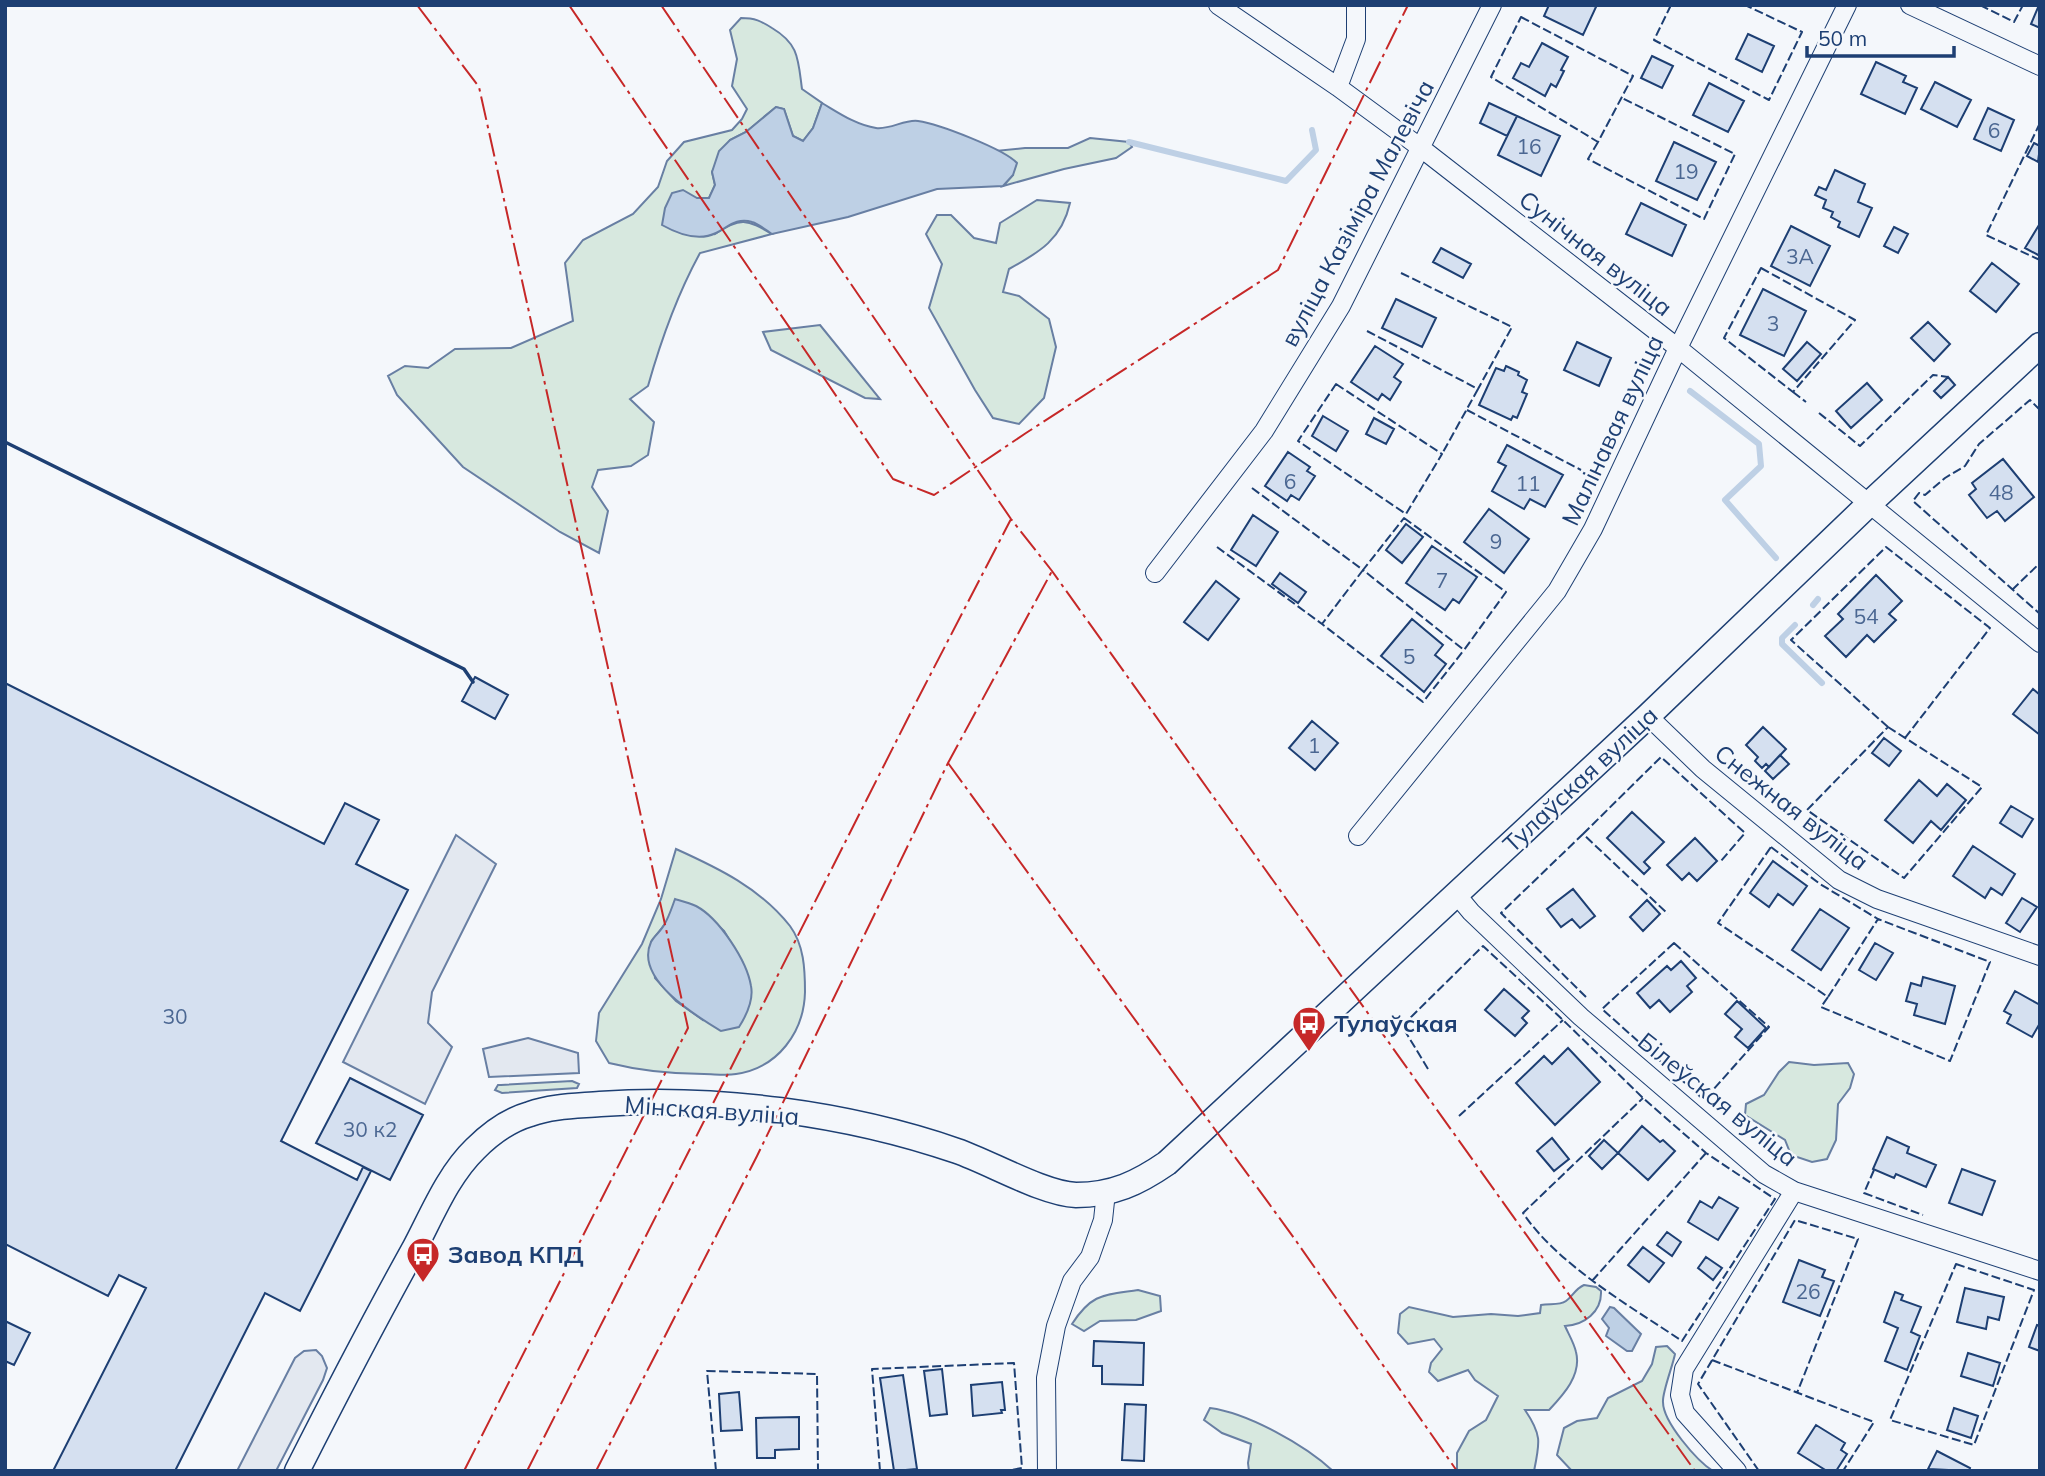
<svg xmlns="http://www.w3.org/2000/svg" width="2045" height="1476" font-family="Mulish,sans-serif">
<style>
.green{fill:#d7e8df;stroke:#687fa3;stroke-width:2;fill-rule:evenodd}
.parking{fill:#e3e8f0;stroke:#687fa3;stroke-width:2}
.water{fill:#bed0e5;stroke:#687fa3;stroke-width:2}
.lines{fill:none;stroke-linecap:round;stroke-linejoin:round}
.stream{stroke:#bed0e5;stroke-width:6}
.building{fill:#d5e0f0;stroke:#1d3f73;stroke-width:2}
.minor-casing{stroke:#1d3f73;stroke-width:20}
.secondary-casing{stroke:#1d3f73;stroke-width:27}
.minor{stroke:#f4f7fb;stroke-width:18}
.secondary{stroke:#f4f7fb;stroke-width:24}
.fence{stroke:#1d3f73;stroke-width:2;stroke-dasharray:9 3.5;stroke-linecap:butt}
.wall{stroke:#1d3f73;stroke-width:3.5}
.power{stroke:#c62828;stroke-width:2;stroke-dasharray:24 5 3.5 5;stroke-linecap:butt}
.labels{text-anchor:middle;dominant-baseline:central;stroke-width:5;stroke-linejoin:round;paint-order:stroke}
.number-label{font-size:21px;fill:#4b6792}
.street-label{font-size:24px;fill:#1d3f73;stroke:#f4f7fb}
.poi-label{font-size:24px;font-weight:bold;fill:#1d3f73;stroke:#f4f7fb;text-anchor:start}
</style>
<rect width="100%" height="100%" fill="#f4f7fb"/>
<path class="green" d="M741,18C755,18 761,21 772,28C799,44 798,59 802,89L822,103L813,128L803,141L793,136L784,109L776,107L746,132L730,140L712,172L715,185L709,198H697L715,234C740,217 747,219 772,234L700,253C677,295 661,340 648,386L630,399L654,422L648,455L631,466L598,470L592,487L608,511L599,553L560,532L463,467L397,395L388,376L405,366L428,368L455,349L511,348L573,321L565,263L583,240L633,214L658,187L667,161L684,142L732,130L742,119L747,109L732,86L737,59L730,30Z
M1090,138L1129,142L1132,147L1116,158L1064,169L1003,186L1013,175L995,151L1025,148H1068Z
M1037,200L1070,203C1062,239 1040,252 1009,269L1003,292L1019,296L1049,319L1056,347L1044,398L1019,424L993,418L975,390L929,308L942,264L926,234L937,215H951L974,238L996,243L1000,223Z
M820,325L880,399L865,398L771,350L763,332Z
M676,849C718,868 760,888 790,926C804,945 805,969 805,992C804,1032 778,1068 736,1074C726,1076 714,1074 704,1074C671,1074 641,1071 609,1063L596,1041L599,1013L642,944L661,899ZM697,907L724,931L743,963L703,1020L676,1001L655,978L651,942L665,924Z
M1789,1062L1814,1065L1848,1063L1854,1074L1850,1088L1838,1104L1836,1140L1827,1159L1812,1162L1791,1155L1785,1140L1745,1115L1746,1104L1764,1095L1779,1072Z
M572,1081L579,1084L577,1088L502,1093L495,1090L498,1085H501Z
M1584,1285L1596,1287L1601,1291C1602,1312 1584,1325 1565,1326C1569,1335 1574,1343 1576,1352C1582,1375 1563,1395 1549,1410H1525C1542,1435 1540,1442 1534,1471H1457V1453L1469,1431L1486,1420L1498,1396L1475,1380L1468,1370L1438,1381L1429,1372L1431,1363L1442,1349L1434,1339L1408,1344L1398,1333L1400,1314L1409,1307L1453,1317L1491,1314L1518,1316L1540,1313L1541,1305C1549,1303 1559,1306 1566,1301C1573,1296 1575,1289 1584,1285Z
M1138,1290L1160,1296L1161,1311L1136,1320L1100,1321L1084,1331L1072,1324C1092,1293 1104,1295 1138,1290Z
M1667,1346L1675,1354C1673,1365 1662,1393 1663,1402C1663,1422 1697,1461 1713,1471H1572L1557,1455L1564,1428L1577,1421L1597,1418L1608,1398L1642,1381L1652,1364L1656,1347Z
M1210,1408C1248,1413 1305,1445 1333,1471H1249L1248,1463L1251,1444L1222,1433L1204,1420Z"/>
<path class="parking" d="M456,835L496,864L432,992L428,1023L452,1047L425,1104L343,1062Z
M528,1038L578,1053L579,1073L489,1077L483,1049Z
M316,1350L322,1356L327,1368L323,1380L276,1471H237L295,1358L304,1351Z"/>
<path class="water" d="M822,103C839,113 856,125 876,128C890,130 905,119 918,121C939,124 1004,149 1017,163L1013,175L1003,186L937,189L848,217L772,234C766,230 759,224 752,222C737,217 728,227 716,233C698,242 678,234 662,225L665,208L672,193L683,190L697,198H709L715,185L712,172L719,151L730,140L746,132L776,107L784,109L793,136L803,141L813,128Z
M675,899C682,901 690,903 696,906C719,918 747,961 751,986C754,1001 746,1016 739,1027L721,1031C696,1016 634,979 651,942C654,936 661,931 664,925C669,917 672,907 675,899Z
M1610,1307L1614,1308L1641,1334L1632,1351H1627L1606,1336L1609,1328L1602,1319Z"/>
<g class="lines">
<path class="stream" d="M1129,142L1286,181L1316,150L1312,130
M1690,391L1759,444L1761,466L1725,500L1776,558
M1813,605L1818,599
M1795,625L1782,638V644L1822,683"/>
</g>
<path class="building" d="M1549,5H1592L1596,7L1583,35L1544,16Z
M2039,5H2040V28L2031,24Z
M1748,34L1774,46L1762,72L1736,59Z
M1542,43L1568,57L1561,70L1564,71L1556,87L1551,84L1545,96L1513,78L1521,63L1529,67Z
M1652,56L1673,66L1662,88L1641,78Z
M1876,62L1906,76L1903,82L1917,88L1905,114L1861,94Z
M1935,82L1971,100L1957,127L1921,109Z
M1709,83L1744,101L1728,132L1693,115Z
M1489,103L1517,116L1507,136L1480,123Z
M1988,108L2014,120L2001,151L1974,139Z
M1517,116L1560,136L1541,176L1498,155Z
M1674,142L1716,162L1697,200L1656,181Z
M2034,143L2040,146L2038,162L2027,156Z
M1835,170L1865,184L1858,202L1872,208L1859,237L1838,227L1840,222L1831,217L1833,212L1823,208L1826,200L1815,195L1819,187L1826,190Z
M1641,203L1686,225L1672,256L1626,234Z
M2039,225H2040V256L2025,248Z
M1791,226L1830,246L1810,286L1771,266Z
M1894,227L1908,234L1898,253L1884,246Z
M1441,248L1471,264L1463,278L1433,262Z
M1992,263L2019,284L1996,312L1970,291Z
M1763,289L1806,311L1784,356L1740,335Z
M1396,299L1436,318L1422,347L1382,328Z
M1928,322L1950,344L1934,361L1911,338Z
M1577,342L1611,358L1599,386L1564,370Z
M1807,342L1821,354L1797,381L1783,369Z
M1375,346L1403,364L1394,377L1401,382L1390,400L1382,394L1378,400L1351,382Z
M1506,366L1519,372L1518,375L1527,380L1522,392L1527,394L1517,418L1513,416L1511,420L1479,405L1496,368L1504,371Z
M1948,377L1955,385L1941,398L1934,391Z
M1867,383L1882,400L1851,428L1836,411Z
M1323,416L1348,431L1336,451L1312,436Z
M1374,418L1394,429L1386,444L1366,434Z
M1507,445L1563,475L1545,507L1530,499L1524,509L1492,491L1506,466L1498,462Z
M1288,452L1310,467L1307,471L1315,476L1299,500L1291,495L1287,501L1265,486Z
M2003,459L2034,497L2005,521L1997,511L1987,518L1969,495L1976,489L1972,483Z
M1489,509L1529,539L1504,573L1464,542Z
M1253,515L1278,532L1256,566L1231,550Z
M1406,524L1423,537L1402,563L1386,550Z
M1432,546L1477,577L1459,603L1453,599L1445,610L1406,583Z
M1280,573L1306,592L1298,603L1272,584Z
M1876,575L1902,601L1889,614L1896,620L1874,642L1867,635L1846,657L1825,636L1843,619L1838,614Z
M1216,581L1239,599L1208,640L1184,622Z
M1412,619L1443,645L1435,655L1446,664L1424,692L1381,656Z
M475,677L508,695L495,719L462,701Z
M5,683L324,844L345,803L379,820L356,864L408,890L281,1141L357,1180L363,1167L371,1171L300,1311L265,1293L175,1471H53L146,1288L119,1275L108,1296L5,1244Z
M2033,689L2040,695V735L2013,714Z
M1312,721L1338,743L1315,770L1289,748Z
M1763,727L1786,749L1769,767L1766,764L1762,768L1755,761L1758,757L1746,745Z
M1884,738L1901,751L1889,766L1872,753Z
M1780,755L1789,764L1773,779L1765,771Z
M1919,780L1937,796L1947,784L1966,800L1941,830L1931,821L1913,843L1885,820Z
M2011,806L2033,819L2022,837L2000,823Z
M1632,812L1664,842L1644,862L1650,868L1644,874L1607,838Z
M1695,838L1717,861L1697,881L1689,873L1682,880L1667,865Z
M1973,846L2015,874L2002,895L1991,888L1985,898L1953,876Z
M1773,861L1807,886L1793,905L1778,894L1769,907L1750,893Z
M1573,889L1595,916L1580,928L1572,919L1561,927L1547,909Z
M2022,898L2037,907L2020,932L2006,923Z
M1647,900L1660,914L1643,931L1630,917Z
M1820,909L1849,928L1821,970L1792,950Z
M1875,943L1893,953L1876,980L1859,970Z
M1681,961L1696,978L1687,986L1692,992L1670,1012L1659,1000L1650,1008L1637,993L1667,966L1671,970Z
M1923,977L1955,986L1945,1024L1914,1015L1917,1004L1906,1001L1911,983L1921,986Z
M1504,989L1529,1011L1522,1018L1527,1023L1515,1036L1485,1010Z
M2015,991L2040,1005V1023L2032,1037L2007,1023L2011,1015L2004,1011Z
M1737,1001L1766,1028L1748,1048L1735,1037L1742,1029L1725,1014Z
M1568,1048L1600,1082L1555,1125L1516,1083L1544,1056L1552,1064Z
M350,1078L423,1115L390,1180L316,1143Z
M1642,1126L1660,1142L1663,1140L1675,1151L1648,1180L1618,1153Z
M1887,1137L1909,1147L1907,1153L1936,1165L1926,1187L1896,1174L1894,1178L1873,1169Z
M1552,1138L1569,1159L1554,1171L1537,1151Z
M1604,1140L1618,1153L1602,1169L1589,1156Z
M1962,1169L1995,1181L1982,1215L1949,1203Z
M1719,1197L1738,1208L1718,1240L1688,1222L1700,1201L1712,1208Z
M1667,1232L1681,1242L1672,1256L1657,1245Z
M1643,1247L1664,1263L1649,1282L1628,1265Z
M1706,1257L1722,1268L1713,1280L1698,1268Z
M1799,1260L1825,1270L1822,1277L1834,1281L1820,1316L1783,1302Z
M1965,1288L2004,1297L1999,1320L1988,1317L1986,1329L1957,1322Z
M1895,1292L1903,1295L1901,1300L1921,1307L1911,1332L1920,1336L1907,1370L1885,1361L1898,1328L1884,1322Z
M5,1321L30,1333L14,1365L5,1361Z
M2037,1325L2040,1326V1351L2029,1347Z
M1094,1341L1144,1343L1143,1385L1102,1384V1366H1093Z
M1968,1353L2000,1363L1993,1386L1961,1376Z
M942,1369L947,1414L930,1416L924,1371Z
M903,1375L917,1469L894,1471L880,1378Z
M1002,1382L1005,1410H1001L1002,1413L973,1416L971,1385Z
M739,1392L742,1430L721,1431L719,1394Z
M1125,1404L1146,1405L1144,1461L1122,1460Z
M1954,1408L1978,1416L1971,1438L1947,1430Z
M799,1417V1449L775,1450V1458H757L756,1418Z
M1816,1425L1845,1443L1841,1450L1847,1454L1836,1471H1827L1798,1453Z
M1937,1451L1970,1468L1969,1471L1928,1469Z"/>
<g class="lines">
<defs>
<path id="minor" d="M1218,5L1338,87L1421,148L1678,348L2040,643
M1910,5L2040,66
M1338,87L1356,39V5
M1155,573L1264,431L1341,306L1492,5
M1648,716L1703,769L1839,880L1877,899L2040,956
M1358,836L1557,591L1593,529L1678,348L1847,5
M1456,894L1471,912L1581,1017L1764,1174L1794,1191L2040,1271
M1047,1471L1046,1378L1056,1326L1072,1281L1090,1257L1103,1220L1106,1192
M1737,1471L1685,1413L1680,1395L1684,1369L1794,1191"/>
<path id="secondary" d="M297,1471C335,1396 374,1321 415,1247C432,1215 448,1175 475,1149C490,1134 509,1120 530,1114C552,1106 577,1106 600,1104C716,1096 847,1113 957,1151C989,1162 1044,1194 1076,1195C1113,1195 1138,1183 1167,1163L1648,716L1869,504L2040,345"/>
</defs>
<use href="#minor" class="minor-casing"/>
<use href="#secondary" class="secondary-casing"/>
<use href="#minor" class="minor"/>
<use href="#secondary" class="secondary"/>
<path class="fence" d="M1671,5L1654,40L1769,100L1802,32L1745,5
M1980,5L2014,22L2023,5
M1521,17L1633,76L1598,142L1491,77Z
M2040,123L1986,235L2040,260
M1598,142L1588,159L1704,219L1735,154L1622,98
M1761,268L1855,320L1793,392L1724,338Z
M1401,273L1512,327L1478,389
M1367,331L1478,389L1442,454
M1336,384L1442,454L1406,514L1298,441Z
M1793,392L1806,402
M1467,410L1581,470
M2040,410L2030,400L1979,444L1965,466L1945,478L1925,495L1919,493L1913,501L2040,614
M1819,413L1860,446L1933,375L1948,377
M1252,488L1363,570L1322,624L1423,702L1464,650
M1404,518L1506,592L1464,650L1363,570Z
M1217,547L1322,624
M2012,590L2040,563
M1888,727L1791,640L1886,547L1990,628L1905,738
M1888,727L1982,787L1904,878L1807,810Z
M1583,834L1661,757L1745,833L1721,861
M1771,847L1820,884L1878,919L1828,997L1718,923Z
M1674,943L1769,1027L1704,1100L1602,1009Z
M1586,997L1501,913L1583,834L1668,914
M1828,997L1821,1007L1950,1061L1990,962L1878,919
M1428,1069L1402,1026L1483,946L1563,1020L1643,1098L1706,1153L1775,1199L1682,1341C1630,1306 1558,1265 1523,1213L1643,1098
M1459,1116L1563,1020
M1874,1170L1864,1193L1923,1215
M1956,1264L2034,1290L1974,1445L1890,1420Z
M1592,1281L1706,1153
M1712,1360L1874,1422L1843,1471
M716,1471L707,1371L817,1374L818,1471
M880,1471L872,1369L1014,1363L1022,1468L1006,1471
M1759,1471L1698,1384L1795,1220L1858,1239L1797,1393"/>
<path class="wall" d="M5,442L464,669L473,682"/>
<path class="power" d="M417,5L479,87L688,1028L464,1471
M569,5L893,479L934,495L1026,433L1278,270L1408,5
M661,5L1011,519L1052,571L1695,1471
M948,763L1294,1238L1457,1471
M527,1471L911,712L1011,519
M596,1471L757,1156L948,763L1052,571"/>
</g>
<defs>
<symbol id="bus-pin" viewBox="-11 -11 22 30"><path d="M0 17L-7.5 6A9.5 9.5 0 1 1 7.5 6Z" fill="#c62828" stroke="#f4f7fb"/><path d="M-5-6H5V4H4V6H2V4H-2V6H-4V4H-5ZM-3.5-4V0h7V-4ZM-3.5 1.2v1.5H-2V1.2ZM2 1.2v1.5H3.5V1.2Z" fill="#fff"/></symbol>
</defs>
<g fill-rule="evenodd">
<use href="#bus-pin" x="1290" y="1004" width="38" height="52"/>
<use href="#bus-pin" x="404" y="1235" width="38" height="52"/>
</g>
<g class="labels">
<g class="number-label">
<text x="1994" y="130">6</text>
<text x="1529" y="146">16</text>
<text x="1686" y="171">19</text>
<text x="1800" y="256">3А</text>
<text x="1773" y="323">3</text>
<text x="1290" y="481">6</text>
<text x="1528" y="483">11</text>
<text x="2001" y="492">48</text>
<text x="1496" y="541">9</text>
<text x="1442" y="580">7</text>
<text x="1866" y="616">54</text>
<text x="1409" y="656">5</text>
<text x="1314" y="745">1</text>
<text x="175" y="1016">30</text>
<text x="370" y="1129">30 к2</text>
<text x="1808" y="1291">26</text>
</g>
<g class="street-label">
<text transform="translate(1357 213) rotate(-62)">вуліца Казіміра Малевіча</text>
<text transform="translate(1596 253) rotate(38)">Сунічная вуліца</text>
<text transform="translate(1612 430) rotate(-65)">Малінавая вуліца</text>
<text transform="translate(1580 779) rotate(-43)">Тулаўская вуліца</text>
<text transform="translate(1792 807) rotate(38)">Снежная вуліца</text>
<text transform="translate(1718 1099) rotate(39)">Білеўская вуліца</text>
<text transform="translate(712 1110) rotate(4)">Мінская вуліца</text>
</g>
<g class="poi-label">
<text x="1334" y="1023">Тулаўская</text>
<text x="448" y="1254">Завод КПД</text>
</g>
</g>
<rect width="2045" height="1476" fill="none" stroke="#1d3f73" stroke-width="14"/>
<path d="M1807 46v10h147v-10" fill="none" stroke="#1d3f73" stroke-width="3.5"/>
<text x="1818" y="46" font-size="21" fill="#1d3f73" stroke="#f4f7fb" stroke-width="5" paint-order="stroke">50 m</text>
</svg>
